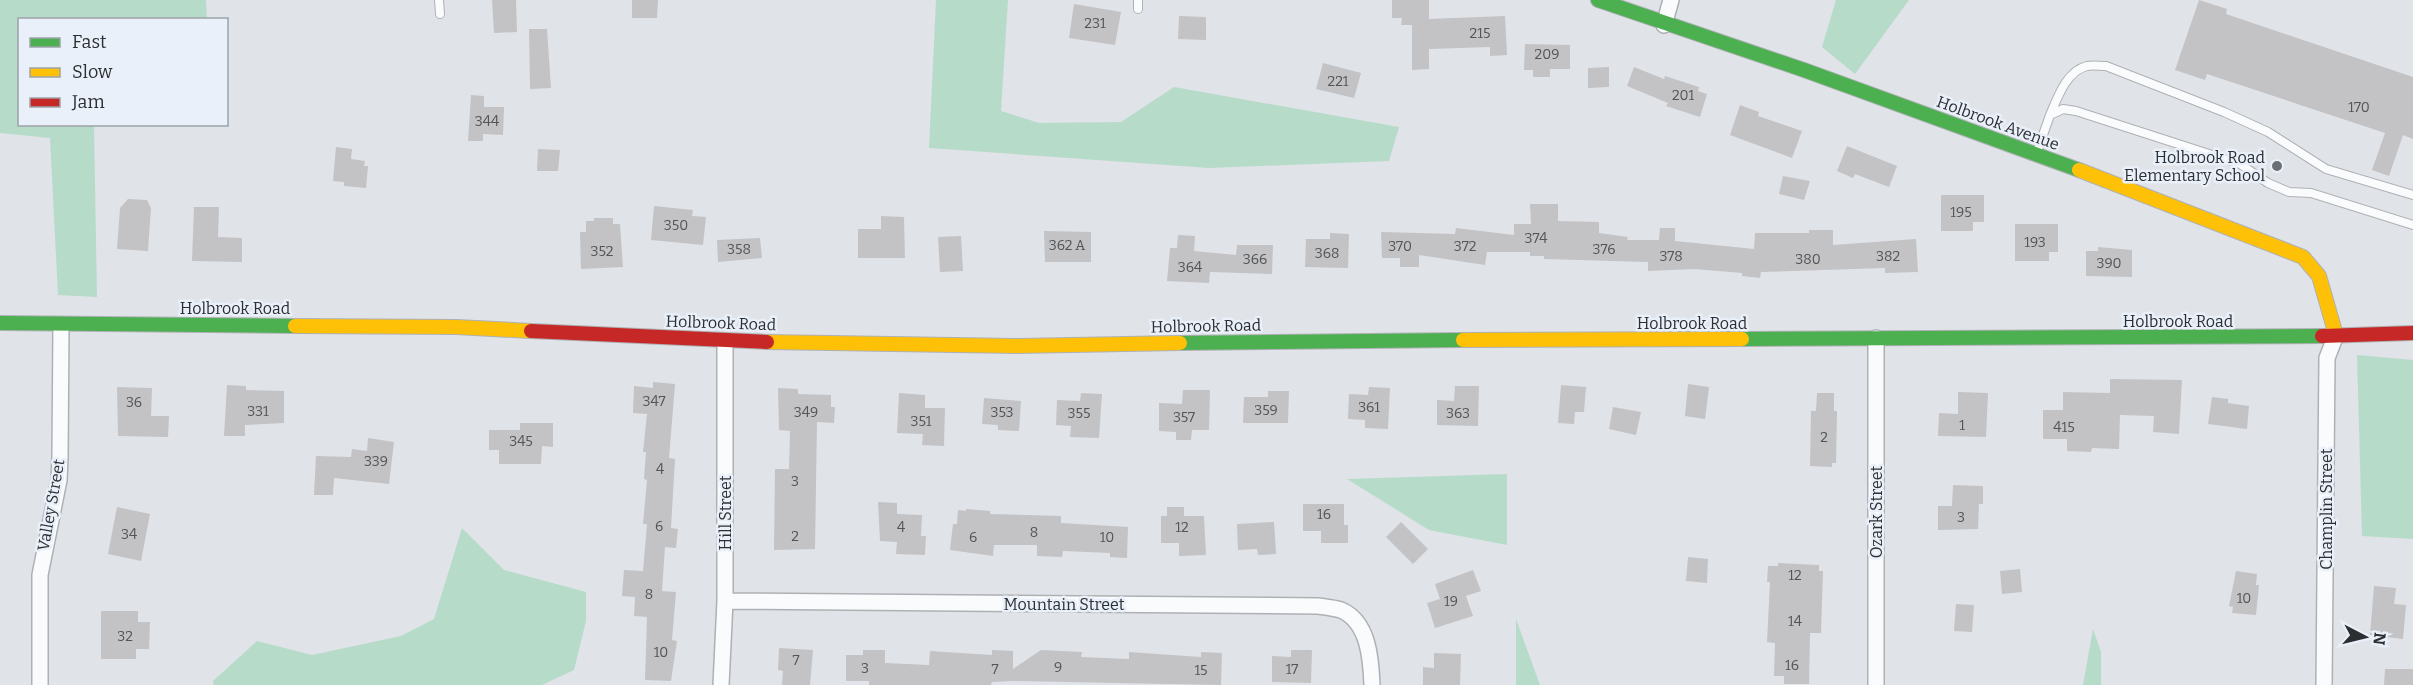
<svg xmlns="http://www.w3.org/2000/svg" width="2413" height="685" font-family="Bitter,serif">
<style>
.green{fill:#b7dbc9}
.building{fill:#c3c3c6}
.lines{fill:none;stroke-linecap:round;stroke-linejoin:round}
.lane-casing{stroke:#aeb1b4;stroke-width:10}
.street-casing{stroke:#aeb1b4;stroke-width:18}
.fast-casing{stroke:#aeb1b4;stroke-width:16}
.slow-casing{stroke:#aeb1b4;stroke-width:16}
.jam-casing{stroke:#aeb1b4;stroke-width:16}
.lane{stroke:#fafbfc;stroke-width:8}
.street{stroke:#fafbfc;stroke-width:15}
.fast{stroke:#4caf50;stroke-width:14}
.slow{stroke:#ffc107;stroke-width:14}
.jam{stroke:#c62828;stroke-width:14}
.poi-dot{fill:#6b6e72;stroke:#e9f0f9;stroke-width:2}
.labels{text-anchor:middle;dominant-baseline:central;stroke-width:5;stroke-linejoin:round;paint-order:stroke}
.number-label{font-size:14px;fill:#525457}
.street-label{font-size:16px;fill:#2c2f32;stroke:#e9f0f9}
.poi-label{font-size:16px;fill:#2c2f32;stroke:#e9f0f9;text-anchor:end}
</style>
<rect width="100%" height="100%" fill="#e0e3e8"/>
<path class="green" d="M0,0H206L207,19L20,20V124L94,125L97,297L58,295L50,138L0,133Z
M936,0H1008L1001,111L1039,123L1121,122L1174,87L1399,127L1389,161L1209,168L929,148Z
M1836,0H1909L1855,74L1822,47Z
M2357,355L2413,360V539L2362,536Z
M1507,474V545L1429,530L1347,479Z
M462,528L504,570L586,592V621L574,670L542,685H214L213,681L257,641L312,655L401,636L434,619Z
M1516,619L1540,685H1516Z
M2093,629L2101,652V685H2083Z"/>
<path class="building" d="M492,0H516L517,32L494,33Z
M632,0H658L657,18H632Z
M1392,0H1429V19L1505,16L1507,55L1490,56V47L1429,49V69L1412,70V25H1401L1402,18H1392Z
M2199,0L2227,9L2226,14L2413,77V139L2403,135L2389,176L2372,170L2385,133L2207,74L2205,80L2175,70Z
M1074,4L1121,12L1115,45L1069,38Z
M1179,16L1206,17V40L1178,39Z
M529,29H547L551,88L530,89Z
M1525,44L1570,45V69H1550V77H1533V70H1524Z
M1323,63L1361,73L1354,98L1316,89Z
M1609,67V87L1588,88V68Z
M1634,67L1664,79L1665,76L1699,87L1698,91L1707,94L1700,117L1666,106L1668,103L1627,86Z
M471,95L484,96V107H504L503,135L483,134V141H468Z
M1740,105L1759,112L1758,116L1802,131L1792,158L1730,135Z
M1847,146L1897,166L1889,187L1855,174L1853,178L1837,171Z
M336,147L352,149L351,159L365,161L364,166H368L366,188L344,186V182L333,181Z
M538,149L560,150L558,171H537Z
M1783,176L1810,181L1804,200L1779,194Z
M1941,195H1984V222H1973V231H1941Z
M128,199L147,200L151,208L148,251L117,249L120,208Z
M1530,204H1558V221L1599,222V233L1628,237L1627,240H1659L1660,228H1675V241L1754,249L1755,233H1809V230H1833V245L1916,239L1918,272L1885,273V268L1761,272L1760,278L1742,276V273L1694,269L1648,271V262L1544,259V256H1530V252H1487L1485,265L1419,255V267H1400V258H1382L1381,232L1455,234L1456,228L1514,235V224H1531Z
M654,206L693,210L692,216L706,217L703,245L651,240Z
M194,207H219L218,237L242,238V262L192,261Z
M881,216L904,217L905,258H858V229H881Z
M594,218H613V224H620L623,267L581,269L580,232H586V221H594Z
M2015,224H2058V252H2049V261H2015Z
M1044,231L1091,232V262H1045Z
M1330,233L1349,234L1348,268L1305,267L1306,239H1330Z
M1178,235L1195,236L1194,251L1236,255L1237,245H1273L1272,274L1210,272L1209,283L1167,281L1170,248H1177Z
M961,236L963,271L940,272L938,237Z
M760,238L762,258L718,262L717,240Z
M2098,247L2132,250V277L2086,276V251H2098Z
M2110,379L2182,380L2179,434L2153,432L2154,416L2120,415L2119,449L2092,448L2091,452L2067,451V439H2043V410H2063V392L2110,393Z
M653,382L675,384L669,458L675,459L671,528L678,529L676,548L665,547L662,591L676,592L672,640L677,641L671,681L645,680L647,617L634,616L635,597L622,596L624,570L643,571L647,524H643L647,480L644,479L646,452H643L647,414L633,413L634,386L653,388Z
M1688,384L1709,387L1705,419L1685,416Z
M227,385L246,386V390L284,391V423L245,425V436H224Z
M1561,385L1586,387L1584,412H1575L1574,424L1558,423Z
M1455,386H1479L1478,426L1437,425V400L1454,401Z
M117,387L152,388L151,416H169L168,437L118,436Z
M1369,387L1390,388L1388,429L1365,428V420L1348,419L1349,394L1368,395Z
M778,388L798,389V394L831,395V407H835L834,423L817,422L815,549L774,550L775,469H789L790,431L779,430Z
M1183,390H1210L1209,430H1192L1191,440H1176V432L1159,431V403L1182,404Z
M1268,391H1289L1288,423H1243L1244,397H1268Z
M1958,392L1988,393L1986,437L1938,436L1939,413L1958,414Z
M899,393L925,395V408H945L944,446L922,445L923,434L897,433Z
M1081,393L1102,394L1099,438L1070,437L1071,426L1056,425L1057,400L1080,401Z
M1817,393H1834V411H1837L1836,463H1832V467L1810,466L1811,411H1816Z
M2212,397L2228,399V403L2249,406L2247,429L2208,424Z
M984,398L1021,401L1019,431L998,430V425L982,424Z
M1613,407L1641,412L1636,435L1609,429Z
M520,423H553V447L542,446L541,464H499V450H489V430H520Z
M368,438L394,442L389,484L334,478L333,495H314L316,456L351,457L352,449L367,451Z
M1953,485L1983,486V504H1979L1978,529L1938,530V506H1952Z
M878,502L897,503V514L922,515L921,536H926L925,555L896,554L897,542L880,541Z
M1303,504H1344V525H1348V543H1321V531H1303Z
M117,507L150,514L141,561L108,554Z
M1167,507H1184V516H1204L1206,555L1179,556V543H1161V516H1167Z
M966,509L990,511V514L1061,516V523L1128,527L1127,558L1110,557V553L1063,551L1062,557L1037,556V545H994L993,556L950,550L953,524H957L958,510L966,511Z
M1274,522L1276,554L1258,555L1257,549L1238,550L1237,524Z
M1401,522L1428,549L1413,564L1386,537Z
M1688,557L1708,559L1707,583L1686,581Z
M1778,563L1819,565V571H1823L1821,633H1810L1809,684H1784V676H1774L1775,643L1767,642L1770,582H1767L1768,566H1778Z
M2020,569L2022,592L2002,594L2000,571Z
M1473,570L1481,591L1466,596L1473,616L1435,628L1427,603L1440,599L1435,584Z
M2236,571L2257,574L2256,585H2259L2256,615L2232,613L2233,607L2229,606Z
M2374,586L2396,588L2394,604L2406,605L2403,639L2370,635Z
M1956,604L1974,605L1972,632L1954,631Z
M101,611H138V622H150L149,649H136V659H101Z
M779,648L813,650L810,685H782L783,671L778,670Z
M863,650H885V663L929,665L930,651L992,655V650L1013,651V669L1041,650L1082,652L1081,657L1129,659V652L1201,657V652L1222,653L1221,685L1012,681L992,682L991,685H869V681H846V655H863Z
M1291,650H1312L1311,683L1272,682V656L1291,657Z
M1434,653L1461,654L1460,685H1423V667L1434,668Z
M2385,669H2413V685H2384Z"/>
<g class="lines">
<defs>
<path id="lane" d="M439,0L440,14
M1138,9V0
M2050,115C2057,99 2066,71 2087,66C2092,65 2100,66 2106,66L2224,112L2268,132L2326,169L2413,195
M2037,152L2050,115L2063,109L2076,111L2240,164L2268,183L2289,192L2311,193L2413,225"/>
<path id="street" d="M1664,25L1671,0
M725,601L1318,606C1325,607 1334,608 1341,610C1369,622 1371,660 1372,685
M40,685V575L59,480L60,457L61,325
M721,685L725,601V341
M1876,685V338
M2324,685L2327,358L2336,335"/>
<path id="fast" d="M1598,0L1804,70L2079,170
M0,323L295,326
M1742,339L2322,336
M1180,343L1463,340"/>
<path id="slow" d="M2079,170L2303,257L2319,276L2336,335
M295,326L456,327L531,331
M1463,340L1742,339
M767,342L1017,346L1180,343"/>
<path id="jam" d="M531,331L767,342
M2322,336L2413,333"/>
</defs>
<use href="#lane" class="lane-casing"/>
<use href="#street" class="street-casing"/>
<use href="#fast" class="fast-casing"/>
<use href="#slow" class="slow-casing"/>
<use href="#jam" class="jam-casing"/>
<use href="#lane" class="lane"/>
<use href="#street" class="street"/>
<use href="#fast" class="fast"/>
<use href="#slow" class="slow"/>
<use href="#jam" class="jam"/>
</g>
<circle class="poi-dot" cx="2277" cy="166" r="6"/>
<g class="labels">
<g class="number-label">
<text x="1095" y="23">231</text>
<text x="1480" y="33">215</text>
<text x="1547" y="54">209</text>
<text x="1338" y="81">221</text>
<text x="1683" y="95">201</text>
<text x="2359" y="107">170</text>
<text x="487" y="121">344</text>
<text x="1961" y="212">195</text>
<text x="676" y="225">350</text>
<text x="1536" y="238">374</text>
<text x="2035" y="242">193</text>
<text x="1067" y="245">362 A</text>
<text x="1400" y="246">370</text>
<text x="1465" y="246">372</text>
<text x="739" y="249">358</text>
<text x="1604" y="249">376</text>
<text x="602" y="251">352</text>
<text x="1327" y="253">368</text>
<text x="1671" y="256">378</text>
<text x="1888" y="256">382</text>
<text x="1255" y="259">366</text>
<text x="1808" y="259">380</text>
<text x="2109" y="263">390</text>
<text x="1190" y="267">364</text>
<text x="654" y="401">347</text>
<text x="134" y="402">36</text>
<text x="1369" y="407">361</text>
<text x="1266" y="410">359</text>
<text x="258" y="411">331</text>
<text x="806" y="412">349</text>
<text x="1002" y="412">353</text>
<text x="1079" y="413">355</text>
<text x="1458" y="413">363</text>
<text x="1184" y="417">357</text>
<text x="921" y="421">351</text>
<text x="1962" y="425">1</text>
<text x="2064" y="427">415</text>
<text x="1824" y="437">2</text>
<text x="521" y="441">345</text>
<text x="376" y="461">339</text>
<text x="660" y="469">4</text>
<text x="795" y="481">3</text>
<text x="1324" y="514">16</text>
<text x="1961" y="517">3</text>
<text x="659" y="526">6</text>
<text x="901" y="527">4</text>
<text x="1182" y="527">12</text>
<text x="1034" y="532">8</text>
<text x="129" y="534">34</text>
<text x="795" y="536">2</text>
<text x="973" y="537">6</text>
<text x="1107" y="537">10</text>
<text x="1795" y="575">12</text>
<text x="649" y="594">8</text>
<text x="2244" y="598">10</text>
<text x="1451" y="601">19</text>
<text x="1795" y="621">14</text>
<text x="125" y="636">32</text>
<text x="661" y="652">10</text>
<text x="796" y="660">7</text>
<text x="1792" y="665">16</text>
<text x="1058" y="667">9</text>
<text x="865" y="668">3</text>
<text x="995" y="669">7</text>
<text x="1292" y="669">17</text>
<text x="1201" y="670">15</text>
</g>
<g class="street-label">
<text transform="translate(1998 123) rotate(20)">Holbrook Avenue</text>
<text x="235" y="308">Holbrook Road</text>
<text x="2178" y="321">Holbrook Road</text>
<text transform="translate(721 323) rotate(2)">Holbrook Road</text>
<text x="1692" y="323">Holbrook Road</text>
<text transform="translate(1206 326) rotate(-1)">Holbrook Road</text>
<text transform="translate(51 505) rotate(-80)">Valley Street</text>
<text transform="translate(2326 509) rotate(-90)">Champlin Street</text>
<text transform="translate(1876 512) rotate(-90)">Ozark Street</text>
<text transform="translate(725 513) rotate(-90)">Hill Street</text>
<text x="1064" y="604">Mountain Street</text>
</g>
<g class="poi-label">
<text x="2265" y="157">Holbrook Road<tspan x="2265" dy="18">Elementary School</tspan></text>
</g>
</g>
<rect x="18" y="18" width="210" height="108" fill="#e9f0f9" stroke="#9da3a9" stroke-width="1.5"/>
<rect x="30" y="38" width="30" height="9" fill="#4caf50" stroke="#9da3a9" stroke-width="1.5"/>
<text x="72" y="48" font-size="18" fill="#2c2f32">Fast</text>
<rect x="30" y="68" width="30" height="9" fill="#ffc107" stroke="#9da3a9" stroke-width="1.5"/>
<text x="72" y="78" font-size="18" fill="#2c2f32">Slow</text>
<rect x="30" y="98" width="30" height="9" fill="#c62828" stroke="#9da3a9" stroke-width="1.5"/>
<text x="72" y="108" font-size="18" fill="#2c2f32">Jam</text>
<g transform="translate(2365 637) rotate(97)" stroke="#e9f0f9" stroke-width="4.5" paint-order="stroke">
<path d="M0-4.5L10 22L0 15L-10 22Z" fill="#2c2f32"/>
<text y="-9" font-size="16" font-weight="bold" text-anchor="middle" fill="#2c2f32">N</text>
</g>
</svg>
